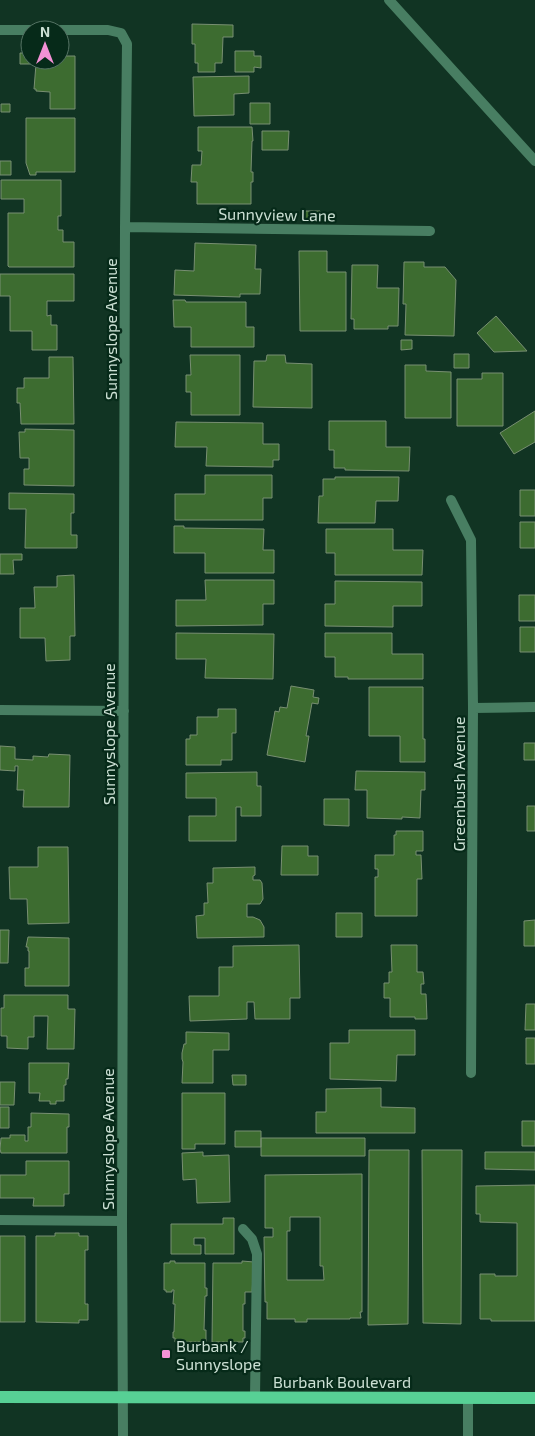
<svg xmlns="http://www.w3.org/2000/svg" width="535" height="1436" font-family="'Exo 2',sans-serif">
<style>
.building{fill:#3d6c30;stroke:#788f72;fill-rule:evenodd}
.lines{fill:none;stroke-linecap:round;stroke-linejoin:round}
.service{stroke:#487e62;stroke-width:10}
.minor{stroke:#487e62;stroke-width:10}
.primary{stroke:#57d095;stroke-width:12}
.poi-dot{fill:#f391d5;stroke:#062a19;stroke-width:2}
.labels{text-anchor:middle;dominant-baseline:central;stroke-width:4.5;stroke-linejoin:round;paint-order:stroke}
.street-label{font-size:16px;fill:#cce0d4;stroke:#062a19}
.poi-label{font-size:16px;fill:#cce0d4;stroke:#062a19;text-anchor:start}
</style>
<rect width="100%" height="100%" fill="#113423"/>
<path class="building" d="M192,24L233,25V37H223L222,63H215V72H198V63H195V44H192Z
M235,51H254V56H261V68L254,67V72H235Z
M20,53H30V60H60V56H75V109H50V92L36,91V89H34L36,64H20Z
M249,76V93L234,94V115L194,116L193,77Z
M250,103H270V124H250Z
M1,104H10V112H1Z
M26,118H75V172H36V175H30L26,163Z
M198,127H252L253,141H252L251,172H253V182H251V204H197V182H191L192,165H201L202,151H198Z
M262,131H289L288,150H262Z
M0,161H11V175H0Z
M1,180H61V216H58V230H63V242H74V267H9L8,266V213H24V199H1Z
M302,211H320V220H302Z
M195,243L256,245L255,269H261L260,294H240V297L174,295L175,270L194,271Z
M299,251H327V272H346V331H300Z
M404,262H424V267H445L456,280L454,336L405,335L406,304H403Z
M352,265H378L377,288H399L398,326H388V329H354V319H351Z
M0,274H74V301H47V316L51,315V325H57V350H32V331H10V296H0Z
M173,300H185L186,302H246V327H254V347H191V327H174Z
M496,316L527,351L494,352L477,333Z
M401,340H412V349L401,350Z
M454,354H469V368H454Z
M190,355H240V415H191V392H186V375H191Z
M267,355H285L286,363L312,364V408L253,407L254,361H266Z
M49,357H73L74,424H21L20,403H17V388H24V378H49Z
M405,365H426V371L451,372V418H405Z
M482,373H503V426H457V379H482Z
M535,411V442L514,454L500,433Z
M329,421H386V447H410L409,471L345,470V468H334V450H329Z
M176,422L263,423V444H279V460H273V467L206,466L207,447H175Z
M25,429L74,430V486L24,485V469H29V458H20L19,432H25Z
M205,475H272V498H263V520H175V494H205Z
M335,477H399L398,501H376L375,523H318L319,496H323V479H335Z
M520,490H535V516H520Z
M9,493L74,494V513H71V535H77V548H25L26,509H9Z
M520,522H535V548H520Z
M174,526H184V528L264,529L263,550H274V573H205V553H174Z
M326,529H393V550H423L422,575H335V553H326Z
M0,554H22V560H13L14,574H0Z
M74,575L75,636H70V660L46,661L45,638H20V608H35L34,587H57V576Z
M205,580H274V604H263V625L176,626V600H206Z
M335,581L422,582V606H393V627L325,626V604H335Z
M519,595H535V621H519Z
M520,627H535V652H520Z
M176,633L274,634L273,679L205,678L206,659H176Z
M325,633H392V654H423V679H348V677H335V657H325Z
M291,686L314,690L313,697L319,698L318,704L312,703L306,736H309L305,762L267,755L275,711L279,712L280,707L287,708Z
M369,687H423V739H425V762H400V736H369Z
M218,709H236V733H232V760H221V765H186V739H190V735H197V717H218Z
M524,743H535V760H524Z
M0,746L15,747V759L33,760V756L48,757L49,754L70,755L69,807H23L24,790H17L18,766H15V771L0,770Z
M356,771L425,772V790H421L420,818L402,817V819L367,818V790H355Z
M257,772V786H261V816H241V807H236V841H189V816H216V798H186V773Z
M324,799H349V826L324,825Z
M527,806H535V831H527Z
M396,831H423V851H416V855H421L422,879H417V916H375V877H378V869H375V855H394V835H396Z
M282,846H308V856H318V875H281Z
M38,847H68L69,923L28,924L27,899H10L9,867H38Z
M255,867V875L253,876V880H260L262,883L263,899L260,904H247V917H253L260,920L264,927V937L197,938L196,916L204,915V903H208L207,883H213V868Z
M336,913H362V937H336Z
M535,920V946H524V921Z
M0,930H9L8,963H0Z
M28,937L69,938V986H25V968H29V951H28V947H26Z
M299,945L300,998H290V1019H255L254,1002H247V1019L190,1021L189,996H219V967H233V946Z
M391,945H417V972H423L424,984H421V994H426L427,1019H415V1017H390V998H384V983H389V972H392Z
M4,995H68V1009H75L74,1049H47L48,1016H34V1037H28V1049L7,1048V1036H1V1008H4Z
M526,1004H535V1030H525Z
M349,1030H415V1055H397L396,1081L330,1079V1043H349Z
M186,1032L229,1033V1050H213V1083H182L183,1062L182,1059V1053L184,1044H186Z
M526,1038H535V1064H526Z
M29,1063H69L68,1079H66V1085H64V1101H56V1104H50V1101H39L40,1093H29Z
M232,1075H246V1085H233Z
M0,1082H15L14,1105H0Z
M381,1088V1107L415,1108V1133H316V1112H326V1089Z
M182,1093H225V1144H195V1149H182Z
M0,1107H9V1128H0Z
M31,1113L69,1114V1127H67V1153H1L0,1149L1,1138H10V1135H25V1141H28V1127H31Z
M522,1121H535V1146H522Z
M235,1131H261V1147H235Z
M261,1138H365V1156H261Z
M369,1150H409L408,1324L368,1325Z
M422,1150H462L461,1324L423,1323Z
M203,1152V1156L229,1155L230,1202L197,1203L196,1179L183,1180L182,1153Z
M485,1152H535V1170L485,1169Z
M26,1161H69V1194H64V1206H33L34,1198H0V1175H26Z
M362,1174V1312H360L361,1318H350V1319H307V1322H295V1319H267V1302H265L264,1237H273V1228H265V1175ZM290,1217H320V1266H323L324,1280H287V1231H290Z
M535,1185V1321H491V1319H480V1274H495V1276H517V1223L480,1222V1214H476V1186Z
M223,1218H234V1254H205V1238H194V1245H201V1254H171V1224H223Z
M55,1233H79V1236H88V1250H85V1304H88V1320H79V1323L36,1322V1236H55Z
M0,1236H25V1322H0Z
M170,1261H175V1263H205V1288H207V1296H205L204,1330H206V1342H175V1338H173V1332H174L175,1304H173L174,1290H172V1292H166V1290H164V1263H170Z
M242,1261L254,1262L252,1292H245V1304H243V1331H245V1338H243V1342H212L213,1263H242Z"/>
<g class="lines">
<path class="service" d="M389,0L535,161
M0,1220L122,1221
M243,1229L252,1239L257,1254L255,1397"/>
<path class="minor" d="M0,30H30
M60,30H108L121,33L127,44L125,227L122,1221L123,1436
M125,227L430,231
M451,500L471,540L473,708L471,1073
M473,708L535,707
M0,710L124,711
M468,1397V1436"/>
<path class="primary" d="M0,1397L535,1398"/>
</g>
<rect class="poi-dot" x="161" y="1349" width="10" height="10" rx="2.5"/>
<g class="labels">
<g class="street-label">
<text transform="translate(277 214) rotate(1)">Sunnyview Lane</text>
<text transform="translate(110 329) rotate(-90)">Sunnyslope Avenue</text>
<text transform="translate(108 734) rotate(-90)">Sunnyslope Avenue</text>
<text transform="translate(458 784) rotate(-90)">Greenbush Avenue</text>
<text transform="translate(107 1139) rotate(-90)">Sunnyslope Avenue</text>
<text x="342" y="1381">Burbank Boulevard</text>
</g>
<g class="poi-label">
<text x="176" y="1345">Burbank /<tspan x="176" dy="18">Sunnyslope</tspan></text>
</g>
</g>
<g transform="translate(45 45)"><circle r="24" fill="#062a19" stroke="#557364"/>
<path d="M0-4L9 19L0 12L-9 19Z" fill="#f391d5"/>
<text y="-8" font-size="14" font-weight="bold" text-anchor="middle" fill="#cce0d4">N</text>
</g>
</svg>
